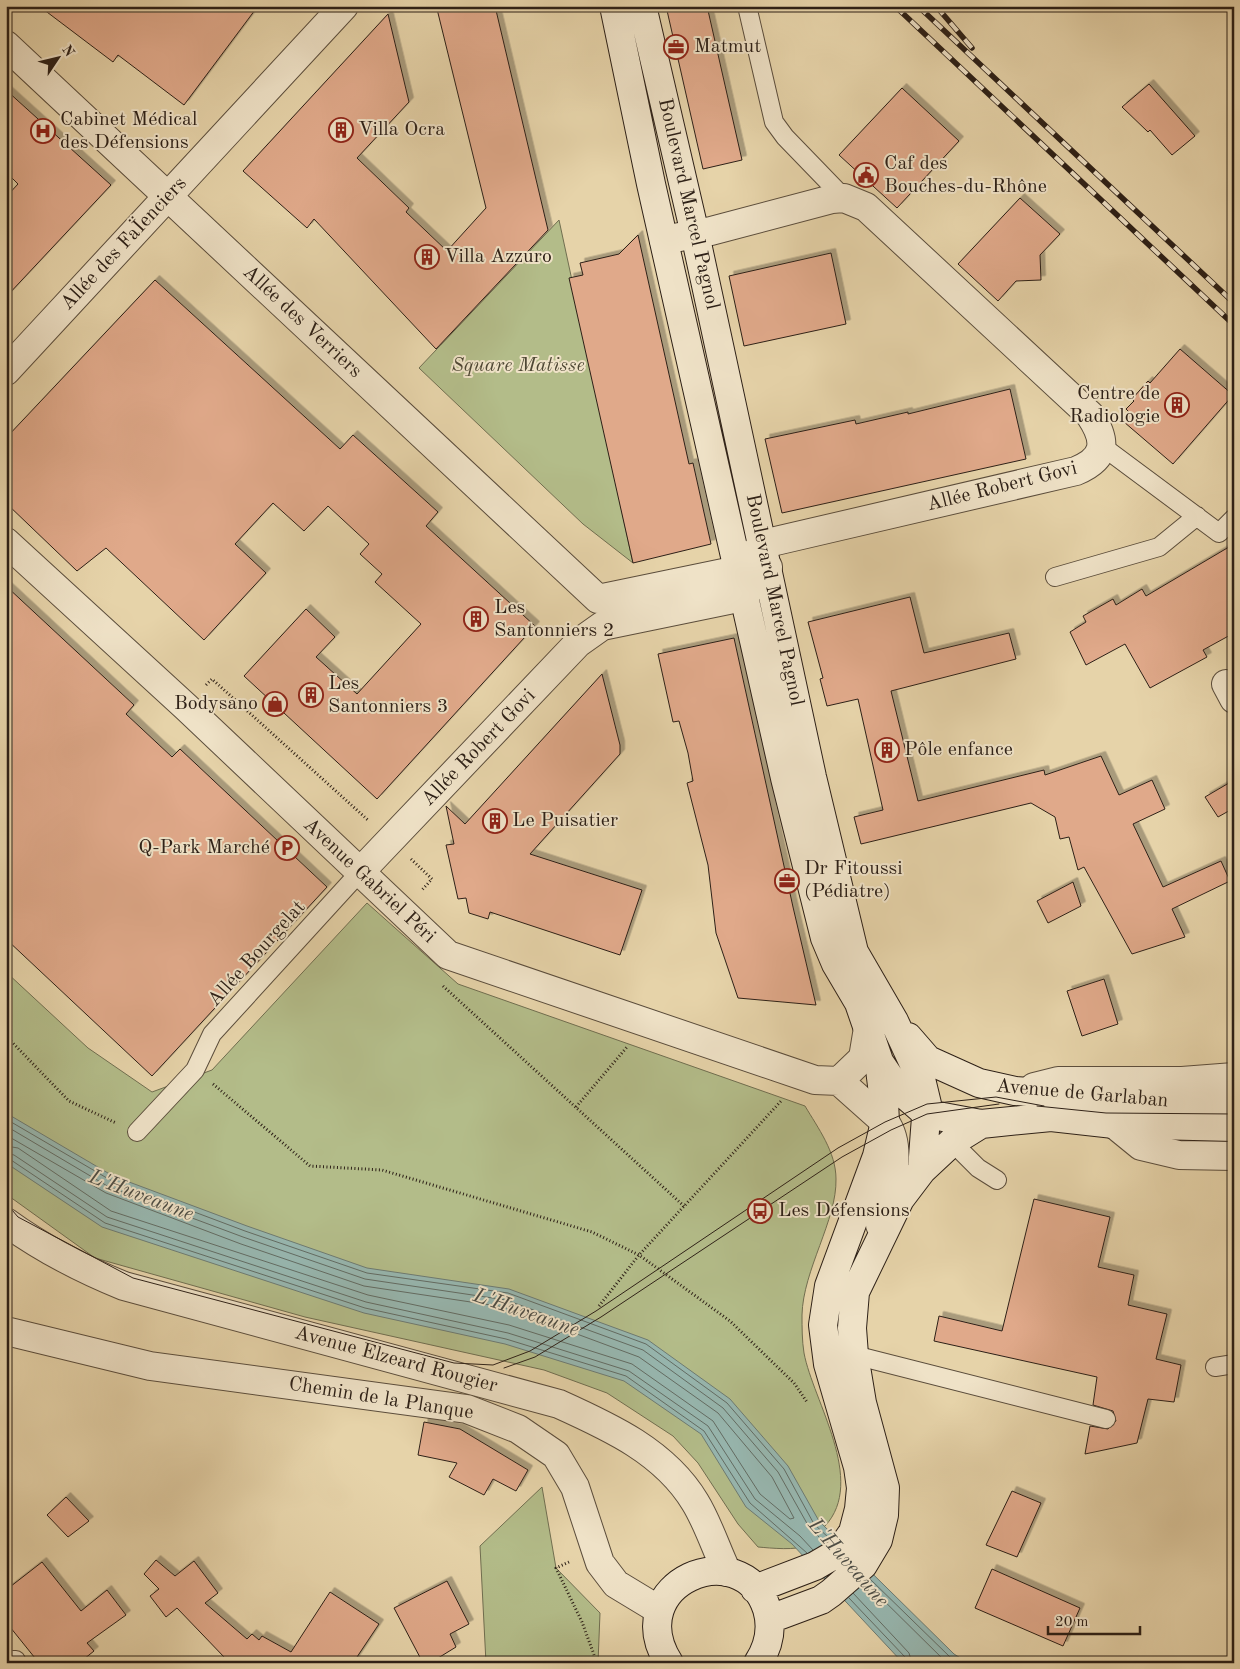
<svg xmlns="http://www.w3.org/2000/svg" width="1240" height="1669" font-family="'Old Standard TT',serif">
<style>
.green{fill:#b3bc89;stroke:#706e50}
.water{fill:#97b7b0;stroke:#6d7b73}
.lines{fill:none;stroke-linecap:round;stroke-linejoin:round}
.shore{stroke:#626c64;stroke-width:1}
.building{fill:#e0a98a;stroke:#2d2017;filter:url(#shadow)}
.service-casing{stroke:#5b4d3c;stroke-width:20}
.minor-casing{stroke:#5b4d3c;stroke-width:30}
.tertiary-casing{stroke:#5b4d3c;stroke-width:30}
.secondary-casing{stroke:#2d2017;stroke-width:30}
.path{stroke:#2d2017;stroke-width:3;stroke-dasharray:1 2.5;stroke-linecap:butt}
.service{stroke:#efe2c7;stroke-width:18}
.minor{stroke:#efe2c7;stroke-width:28}
.tertiary{stroke:#efe2c7;stroke-width:28}
.secondary{stroke:#efe2c7;stroke-width:28}
.tram{stroke:#2d2017;stroke-width:1}
.rail-casing{stroke:#2d2017;stroke-width:5.5}
.rail{stroke:#efe2c7;stroke-width:4;stroke-dasharray:11;stroke-linecap:butt}
.labels{text-anchor:middle;dominant-baseline:central;stroke-width:4;stroke-linejoin:round;paint-order:stroke}
.poi-label{font-size:20px;fill:#2d2017;stroke:#efe2c7;text-anchor:start}
.street-label{font-size:20px;fill:#2d2017;stroke:#efe2c7}
.park-label{font-size:20px;font-style:italic;fill:#4e4734;stroke:#efe2c7}
.water-label{font-size:21px;font-style:italic;fill:#4d4d45;stroke:#efe2c7}
</style>
<defs>
<filter id="shadow"><feDropShadow dx="4.5" dy="-4.5" stdDeviation="0" flood-color="#0004"/></filter>
</defs>
<rect width="100%" height="100%" fill="#e6d3a9"/>
<filter id="stains"><feTurbulence type="fractalNoise" baseFrequency=".004" numOctaves="4"/><feColorMatrix values="0 0 0 0 .2 0 0 0 0 .09 0 0 0 0 .02 0 0 0 .5 -.17"/></filter>
<radialGradient id="worn" r=".72"><stop offset=".6" stop-color="#630" stop-opacity="0"/><stop offset="1" stop-color="#630" stop-opacity=".3"/></radialGradient>
<path class="green" d="M559,220L633,563L583,524L419,368Z
M367,903L458,984L805,1106C818,1128 836,1152 836,1179C837,1220 803,1270 802,1315C802,1327 802,1341 804,1353C813,1401 867,1481 825,1526C820,1531 814,1541 807,1545C797,1551 770,1548 758,1547L738,1524L698,1463L673,1436L607,1393L544,1370L305,1317L95,1258L6,1194V972L88,1048L152,1092L212,1070Z
M542,1487L556,1568L600,1613L598,1663H486L480,1546Z"/>
<path class="water" d="M6,1113L113,1176L247,1226L367,1268L509,1289L648,1340L730,1399L788,1466L819,1521L954,1654L968,1663H903L792,1544L746,1507L701,1434L624,1381L505,1344L364,1313L102,1227L6,1163Z"/>
<g class="lines">
<path class="shore" d="M6,1119L112,1181L245,1231L367,1273L508,1293L646,1344L727,1403L784,1469L814,1524L830,1539
M6,1126L109,1187L243,1237L365,1279L506,1300L643,1350L723,1408L778,1472L809,1527L825,1543
M6,1135L106,1193L241,1244L364,1286L504,1307L639,1357L718,1413L772,1477L794,1518L790,1519L760,1494L713,1421L632,1364L509,1325L368,1295L111,1211L18,1148L6,1146
M6,1153L14,1155L107,1217L366,1302L508,1333L629,1371L708,1426L755,1499L800,1536L813,1550
M6,1159L11,1160L105,1223L365,1308L506,1339L626,1376L704,1431L750,1503L807,1553
M870,1579L950,1657L959,1663
M866,1583L947,1663
M853,1593L909,1653L912,1663
M849,1598L905,1657L906,1663"/>
</g>
<path class="building" d="M39,6H258L184,105L118,55L113,62Z
M452,6H495L548,230L436,349L314,219L307,228L243,171L388,14L409,102L357,158L409,208L406,212L447,251L486,208L437,9Z
M666,6H707L742,160L703,169Z
M1149,84L1195,136L1172,155L1150,130L1148,132L1122,107Z
M902,88L959,141L897,208L839,155Z
M6,90L111,185L6,297V197L18,184L6,172Z
M1020,198L1060,234L1040,255L1041,280L1016,281L998,301L958,264Z
M638,235L689,464L693,463L711,544L633,563L569,278L583,275L580,263L619,254Z
M831,253L846,324L744,346L729,276Z
M155,280L340,449L353,435L438,512L426,526L535,626L377,799L244,676L306,609L335,637L316,657L357,694L421,624L375,582L382,574L360,554L369,544L328,506L304,531L273,503L235,544L266,573L204,640L106,548L77,571L6,503V438Z
M1180,349L1233,395L1173,464L1124,422L1131,414L1126,409L1134,401L1132,399L1148,381L1150,383Z
M1010,389L1026,459L782,513L765,439L855,420L856,424L908,412V414Z
M1234,544V633L1203,650L1207,657L1150,688L1125,644L1086,665L1070,632L1086,622L1083,616L1113,599L1116,605L1142,589L1146,596Z
M6,586L134,705L126,714L172,757L180,749L327,887L152,1076L6,939Z
M910,597L924,653L1009,633L1016,659L891,691L918,801L1044,770L1045,775L1101,756L1119,795L1152,780L1165,809L1133,824L1163,887L1221,861L1230,881L1172,909L1185,937L1132,954L1084,867L1078,870L1069,837L1060,839L1055,817L1031,803L861,844L854,817L883,810L858,699L827,706L820,679L823,678L808,622Z
M734,638L793,907L816,1005L738,998L716,933L708,865L687,783L693,781L688,753L679,721L673,722L658,654Z
M602,674L620,745V754L530,854L642,890L620,955L490,912L488,919L469,913L466,898L458,899L446,845L454,844L446,806L465,824Z
M1234,780V808L1218,817L1205,797Z
M1073,882L1081,906L1048,923L1037,901Z
M1104,979L1118,1024L1082,1036L1067,991Z
M1034,1199L1110,1217L1098,1267L1134,1275L1128,1305L1167,1314L1156,1359L1181,1365L1174,1402L1148,1399L1137,1443L1085,1454L1090,1426L1108,1429L1116,1421L1113,1411L1093,1405L1097,1377L934,1341L939,1316L1002,1331Z
M424,1422L460,1429L528,1470L516,1491L493,1479L484,1495L449,1477L457,1463L418,1455Z
M1012,1491L1041,1503L1017,1557L986,1545Z
M66,1497L89,1521L68,1537L47,1515Z
M156,1560L175,1576L194,1561L218,1593L205,1603L247,1639L252,1634L259,1640L262,1636L291,1652L330,1592L379,1624L353,1663H219L225,1658L177,1608L166,1617L150,1596L159,1589L144,1574Z
M42,1562L81,1611L107,1590L126,1615L87,1643L94,1651L79,1663H39L6,1622V1590Z
M992,1569L1080,1608L1063,1646L975,1608Z
M447,1581L469,1624L450,1634L456,1647L430,1663H423L394,1608Z"/>
<g class="lines">
<defs>
<path id="service" d="M747,6L774,122L785,137L844,198
M1102,446L1219,533L1234,518
M1055,577L1159,547L1197,516
M137,1132L195,1070L212,1034L359,873
M952,1142L978,1168L997,1180
M854,1355L1106,1419
M1215,1367L1234,1364
M6,1660H16"/>
<path id="minor" d="M6,45L598,599
M6,371L344,6
M6,542L186,707L448,955L815,1080L839,1081L863,1058L868,1028
M598,599L738,570L763,544L1076,471C1107,458 1107,441 1090,415L866,207L844,198L832,199L711,231L664,240
M1226,684L1234,699
M359,873L578,643L602,626L743,597L768,567
M839,1081L885,1122C905,1150 889,1196 880,1225
M1034,1087L1058,1081H1182L1234,1077
M1114,1124L1141,1146L1179,1155L1234,1156
M6,1331L150,1366L467,1409L518,1429L556,1455L575,1487L600,1563L616,1584L659,1610"/>
<path id="tertiary" d="M6,1222C43,1249 82,1269 124,1286L559,1404C610,1427 665,1452 695,1502C708,1523 716,1549 727,1572"/>
<path id="secondary" d="M614,6L651,184L785,778L825,938L836,964L859,1003L879,1061L884,1102L885,1122L877,1156L829,1286L823,1325L828,1364L858,1467L861,1488L859,1509L853,1532L839,1552L815,1566L755,1589
M642,6L695,234L812,777L854,952L894,1021L921,1079L927,1104L922,1170L900,1199L855,1292L852,1328L854,1355L862,1403L885,1488L884,1515L878,1540L863,1565L831,1593L821,1600L770,1619
M908,1037L928,1060L979,1083L1015,1091L1197,1104L1234,1103
M880,1063L897,1088L927,1114L981,1124
M922,1170L952,1142L981,1124L1051,1117L1114,1124L1234,1127
M669,1663C619,1583 742,1532 767,1609C773,1629 769,1646 758,1663"/>
</defs>
<use href="#service" class="service-casing"/>
<use href="#minor" class="minor-casing"/>
<use href="#tertiary" class="tertiary-casing"/>
<use href="#secondary" class="secondary-casing"/>
<path class="path" d="M206,685L212,679L369,821
M411,859L432,879L422,890
M443,986L685,1207
M6,1036L69,1101L116,1123
M213,1084L310,1166L382,1170L592,1232L639,1255L730,1321L794,1383L807,1402
M576,1107L627,1047
M599,1306L639,1255L782,1100
M569,1562L556,1568L582,1622L597,1663"/>
<use href="#service" class="service"/>
<use href="#minor" class="minor"/>
<use href="#tertiary" class="tertiary"/>
<use href="#secondary" class="secondary"/>
<path class="tram" d="M1037,1106L1106,1113L1234,1114
M6,1203L18,1217L133,1278L454,1363L493,1365L530,1351L596,1311L838,1148L885,1122L927,1104L996,1097L1044,1106
M504,1368L535,1357L601,1317L842,1157L891,1130L927,1114L999,1104"/>
<defs>
<path id="rail" d="M895,6L1234,325
M918,6L1234,303
M936,6L972,48"/>
</defs>
<use href="#rail" class="rail-casing"/>
<use href="#rail" class="rail"/>
</g>
<defs>
<symbol id="office-ring" viewBox="-11 -11 22 22"><circle r="9.5" fill="#efe2c7" stroke="#8f2418" stroke-width="1.5"/><path d="M-6-3h4V-5.5h4V-3h4V5H-6ZM-1-4.5V-3h2v-1.5ZM-6 0V1H6V0Z" fill="#8f2418"/></symbol>
<symbol id="building-ring" viewBox="-11 -11 22 22"><circle r="9.5" fill="#efe2c7" stroke="#8f2418" stroke-width="1.5"/><path d="M-4-6H4V6H1V3H-1V6H-4ZM-2.5-4.3h1.7v1.8h-1.7ZM.8-4.3h1.7v1.8H.8ZM-2.5-1h1.7V.8h-1.7ZM.8-1h1.7V.8H.8Z" fill="#8f2418"/></symbol>
<symbol id="hospital-ring" viewBox="-11 -11 22 22"><circle r="9.5" fill="#efe2c7" stroke="#8f2418" stroke-width="1.5"/><path d="M-5-5h3v3.5h4V-5h3V5h-3V1.5h-4V5h-3Z" fill="#8f2418"/></symbol>
<symbol id="civic-ring" viewBox="-11 -11 22 22"><circle r="9.5" fill="#efe2c7" stroke="#8f2418" stroke-width="1.5"/><path d="M-.6-6.5H3V-4.5H.6V-3L4-1V1h2V6H-6V1h2V-1L-.6-3ZM-1.2 2.5V6h2.4V2.5Z" fill="#8f2418"/></symbol>
<symbol id="shop-ring" viewBox="-11 -11 22 22"><circle r="9.5" fill="#efe2c7" stroke="#8f2418" stroke-width="1.5"/><path d="M-5-2.5h2.3a2.7 3.5 0 0 1 5.4 0H5L5.5 6h-11ZM-1.5-2.5h3a1.5 2.3 0 0 0-3 0Z" fill="#8f2418"/></symbol>
<symbol id="parking-ring" viewBox="-11 -11 22 22"><circle r="9.5" fill="#efe2c7" stroke="#8f2418" stroke-width="1.5"/><path d="M-3.5-5.5H1a3.5 3.5 0 0 1 0 7H-1V5.5H-3.5ZM-1-3.4V-.6H.8a1.4 1.4 0 0 0 0-2.8Z" fill="#8f2418"/></symbol>
<symbol id="bus-ring" viewBox="-11 -11 22 22"><circle r="9.5" fill="#efe2c7" stroke="#8f2418" stroke-width="1.5"/><path d="M-5-6H5V4H4V6H2V4H-2V6H-4V4H-5ZM-3.5-4V0h7V-4ZM-3.5 1.2v1.5H-2V1.2ZM2 1.2v1.5H3.5V1.2Z" fill="#8f2418"/></symbol>
</defs>
<g fill-rule="evenodd">
<use href="#office-ring" x="662" y="33" width="28" height="28"/>
<use href="#building-ring" x="327" y="116" width="28" height="28"/>
<use href="#hospital-ring" x="29" y="117" width="28" height="28"/>
<use href="#civic-ring" x="852" y="161" width="28" height="28"/>
<use href="#building-ring" x="413" y="243" width="28" height="28"/>
<use href="#building-ring" x="1163" y="391" width="28" height="28"/>
<use href="#building-ring" x="462" y="605" width="28" height="28"/>
<use href="#building-ring" x="297" y="681" width="28" height="28"/>
<use href="#shop-ring" x="261" y="690" width="28" height="28"/>
<use href="#building-ring" x="873" y="736" width="28" height="28"/>
<use href="#building-ring" x="481" y="807" width="28" height="28"/>
<use href="#parking-ring" x="273" y="834" width="28" height="28"/>
<use href="#office-ring" x="773" y="867" width="28" height="28"/>
<use href="#bus-ring" x="746" y="1197" width="28" height="28"/>
</g>
<g class="labels">
<g class="poi-label">
<text x="694" y="47">Matmut</text>
<text x="60" y="120">Cabinet Médical<tspan x="60" dy="23">des Défensions</tspan></text>
<text x="358" y="130">Villa Ocra</text>
<text x="884" y="164">Caf des<tspan x="884" dy="23">Bouches-du-Rhône</tspan></text>
<text x="444" y="257">Villa Azzuro</text>
<text x="1160" y="394" text-anchor="end">Centre de<tspan x="1160" dy="23">Radiologie</tspan></text>
<text x="494" y="608">Les<tspan x="494" dy="23">Santonniers 2</tspan></text>
<text x="328" y="684">Les<tspan x="328" dy="23">Santonniers 3</tspan></text>
<text x="258" y="704" text-anchor="end">Bodysano</text>
<text x="904" y="750">Pôle enfance</text>
<text x="512" y="821">Le Puisatier</text>
<text x="270" y="848" text-anchor="end">Q-Park Marché</text>
<text x="804" y="869">Dr Fitoussi<tspan x="804" dy="23">(Pédiatre)</tspan></text>
<text x="778" y="1211">Les Défensions</text>
</g>
<g class="street-label">
<text transform="translate(688 204) rotate(77)">Boulevard Marcel Pagnol</text>
<text transform="translate(124 244) rotate(-47)">Allée des FaÏenciers</text>
<text transform="translate(302 322) rotate(43)">Allée des Verriers</text>
<text transform="translate(1002 487) rotate(-14)">Allée Robert Govi</text>
<text transform="translate(774 600) rotate(78)">Boulevard Marcel Pagnol</text>
<text transform="translate(479 748) rotate(-46)">Allée Robert Govi</text>
<text transform="translate(369 881) rotate(43)">Avenue Gabriel Péri</text>
<text transform="translate(257 954) rotate(-48)">Allée Bourgelat</text>
<text transform="translate(1082 1094) rotate(5)">Avenue de Garlaban</text>
<text transform="translate(396 1360) rotate(15)">Avenue Elzeard Rougier</text>
<text transform="translate(381 1399) rotate(9)">Chemin de la Planque</text>
</g>
<g class="park-label">
<text x="518" y="366">Square Matisse</text>
</g>
<g class="water-label">
<text transform="translate(141 1196) rotate(21)">L'Huveaune</text>
<text transform="translate(526 1313) rotate(19)">L'Huveaune</text>
<text transform="translate(848 1563) rotate(49)">L'Huveaune</text>
</g>
</g>
<rect width="1240" height="1669" fill="none" stroke="#e6d3a9" stroke-width="25"/>
<rect x="8" y="8" width="1225" height="1654" fill="none" stroke="#2d2017" stroke-width="2.5"/>
<rect x="12" y="12" width="1215" height="1644" fill="none" stroke="#2d2017"/>
<g transform="translate(58 58) rotate(55)" stroke="#efe2c7" stroke-width="4" paint-order="stroke">
<path d="M0-4L9 19L0 12L-9 19Z" fill="#2d2017"/>
<text y="-8" font-size="14" font-weight="bold" text-anchor="middle" fill="#2d2017">N</text>
</g>
<path d="M1048 1626v8h92v-8" fill="none" stroke="#2d2017" stroke-width="2.5"/>
<text x="1055" y="1626" font-size="15" fill="#2d2017" stroke="#efe2c7" stroke-width="4" paint-order="stroke">20 m</text>
<rect width="100%" height="100%" filter="url(#stains)"/>
<rect width="100%" height="100%" fill="url(#worn)"/>
</svg>
